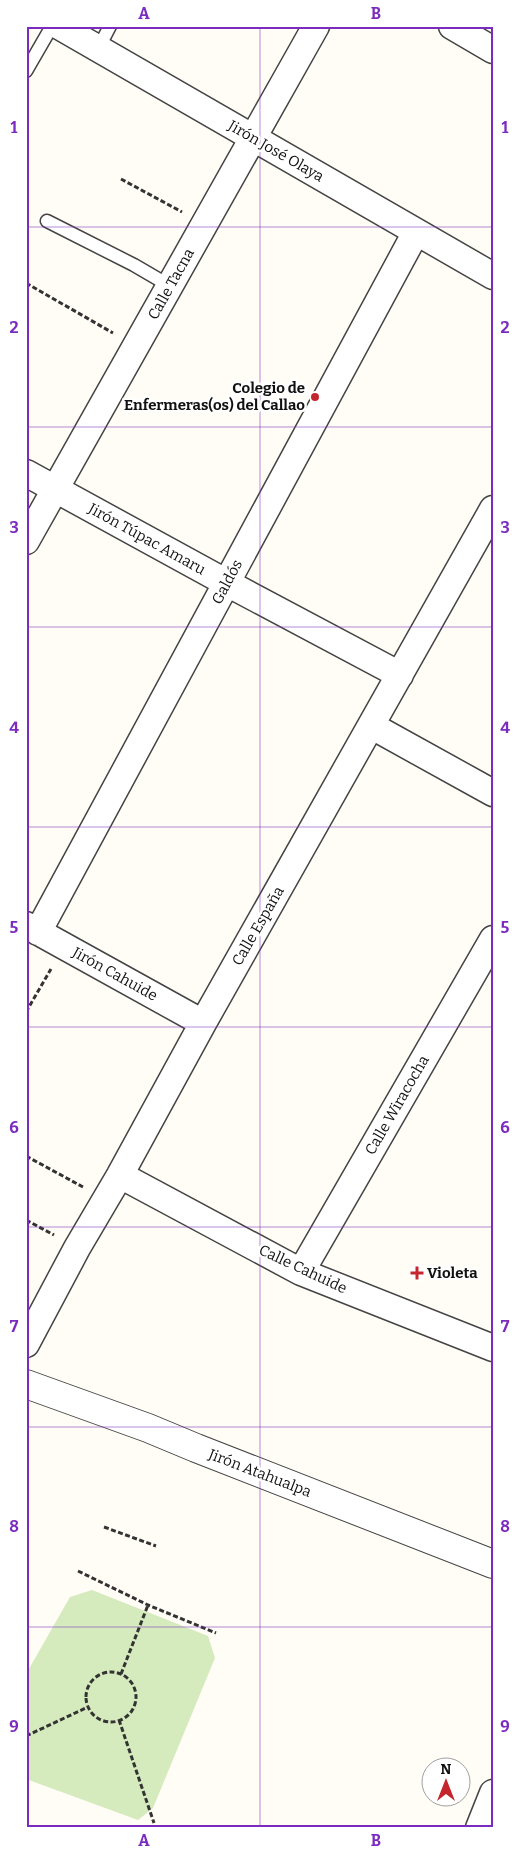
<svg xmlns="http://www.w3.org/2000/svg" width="519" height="1854" font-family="Bitter,serif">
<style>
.park{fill:#d5ebbd}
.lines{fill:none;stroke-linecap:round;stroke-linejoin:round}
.service-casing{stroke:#444;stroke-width:15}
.minor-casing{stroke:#444;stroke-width:29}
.tertiary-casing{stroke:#444;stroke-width:30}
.path{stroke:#333;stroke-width:3;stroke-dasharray:5 2.5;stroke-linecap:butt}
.service{stroke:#fff;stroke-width:12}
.minor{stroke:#fff;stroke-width:26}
.tertiary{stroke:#fff;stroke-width:28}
.grid{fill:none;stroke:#7b2cbf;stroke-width:1;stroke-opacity:0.55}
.poi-dot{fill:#c4262e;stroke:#fff;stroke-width:2}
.labels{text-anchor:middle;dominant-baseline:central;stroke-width:5;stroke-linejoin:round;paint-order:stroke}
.street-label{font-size:15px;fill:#111;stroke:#fff}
.poi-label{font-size:15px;font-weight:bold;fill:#111;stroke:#fff;text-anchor:end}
.neatline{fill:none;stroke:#7b2cbf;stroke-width:2}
.grid-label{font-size:16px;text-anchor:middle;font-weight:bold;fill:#7b2cbf}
</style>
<rect width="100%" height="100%" fill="#fffdf5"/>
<path class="park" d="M92,1590L208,1636L215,1658L153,1808L138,1820L26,1779V1674L70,1597Z"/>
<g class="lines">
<defs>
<path id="service" d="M98,49L110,26
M26,71L52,26
M47,221L134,265L170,286"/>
<path id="minor" d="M59,26L493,276
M452,26L493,50
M26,473L227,583L400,675
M26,541L316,26
M372,726L493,793
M26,925L203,1023
M38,932L416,232
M120,1175L301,1272L493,1348
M301,1272L493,939
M26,1344L77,1248L120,1175L203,1023L493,509
M479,1828L493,1793"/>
<path id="tertiary" d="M26,1384L148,1428L196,1448L493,1564"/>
</defs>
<use href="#service" class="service-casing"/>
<use href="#minor" class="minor-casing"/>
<use href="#tertiary" class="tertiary-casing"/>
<path class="path" d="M121,179L182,212
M26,283L113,333
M26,1012L51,969
M26,1156L83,1187
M26,1220L54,1235
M104,1527L156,1546
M78,1571L148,1605L216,1633
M86 1697a25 25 0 1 1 50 0a25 25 0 1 1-50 0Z
M121,1674L148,1605
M119,1720L154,1823
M26,1736L88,1707"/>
<use href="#service" class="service"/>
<use href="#minor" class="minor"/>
<use href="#tertiary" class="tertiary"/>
</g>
<path class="grid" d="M260,26V1828M26,227H493M26,427H493M26,627H493M26,827H493M26,1027H493M26,1227H493M26,1427H493M26,1627H493"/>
<g class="poi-dot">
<circle cx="315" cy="397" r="5"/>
<path d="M414.5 1265.5h5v5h5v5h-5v5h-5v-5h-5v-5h5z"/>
</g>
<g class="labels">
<g class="street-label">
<text transform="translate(276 151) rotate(30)">Jirón José Olaya</text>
<text transform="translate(171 284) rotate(-61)">Calle Tacna</text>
<text transform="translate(147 539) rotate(29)">Jirón Túpac Amaru</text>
<text transform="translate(227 582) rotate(-62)">Galdós</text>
<text transform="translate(258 926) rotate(-60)">Calle España</text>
<text transform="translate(115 974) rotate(29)">Jirón Cahuide</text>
<text transform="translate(397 1105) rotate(-60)">Calle Wiracocha</text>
<text transform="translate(303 1269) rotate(25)">Calle Cahuide</text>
<text transform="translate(260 1473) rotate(21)">Jirón Atahualpa</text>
</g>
<g class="poi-label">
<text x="305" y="388">Colegio de<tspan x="305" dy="17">Enfermeras(os) del Callao</tspan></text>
<text x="427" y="1273" text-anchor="start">Violeta</text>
</g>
</g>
<rect width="519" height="1854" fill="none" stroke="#ffffff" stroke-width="55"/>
<g transform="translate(446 1782)"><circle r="24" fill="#ffffff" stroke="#a0a0a0"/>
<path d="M0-4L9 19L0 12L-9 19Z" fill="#c4262e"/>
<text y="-8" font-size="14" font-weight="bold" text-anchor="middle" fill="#111111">N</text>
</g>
<rect x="28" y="28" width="464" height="1798" class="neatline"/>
<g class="grid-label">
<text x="144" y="19">A</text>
<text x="376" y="19">B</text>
<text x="14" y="133">1</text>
<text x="505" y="133">1</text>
<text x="14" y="333">2</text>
<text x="505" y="333">2</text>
<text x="14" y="533">3</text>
<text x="505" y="533">3</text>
<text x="14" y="733">4</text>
<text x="505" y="733">4</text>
<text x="14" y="933">5</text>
<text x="505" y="933">5</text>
<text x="14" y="1133">6</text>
<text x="505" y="1133">6</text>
<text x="14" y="1332">7</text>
<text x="505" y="1332">7</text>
<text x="14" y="1532">8</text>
<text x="505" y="1532">8</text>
<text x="14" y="1732">9</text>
<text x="505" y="1732">9</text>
<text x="144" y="1846">A</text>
<text x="376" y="1846">B</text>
</g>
</svg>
